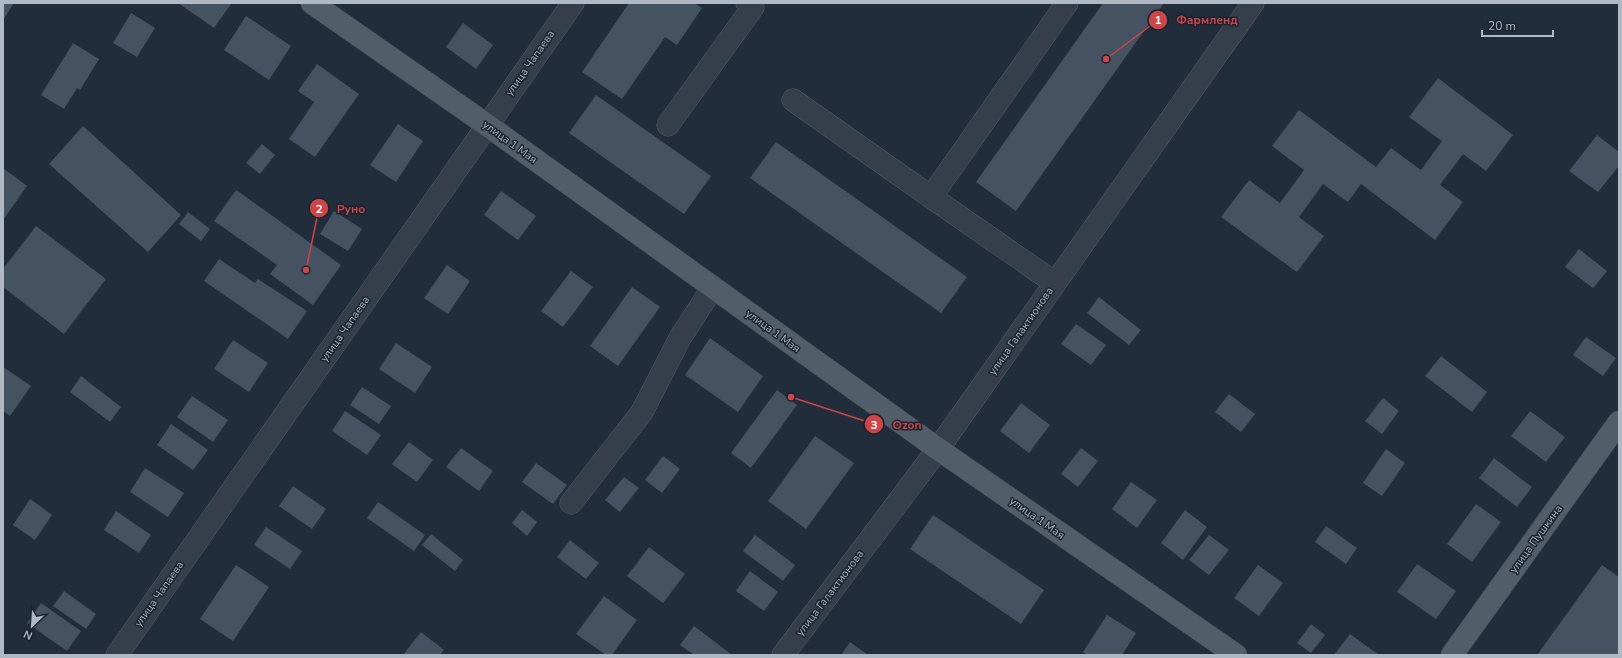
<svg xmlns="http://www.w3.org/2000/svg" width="1622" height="658" font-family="'Nunito Sans',sans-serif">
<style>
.building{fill:#445261}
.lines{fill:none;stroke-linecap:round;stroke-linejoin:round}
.minor-casing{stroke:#525c68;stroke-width:23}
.major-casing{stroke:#414a56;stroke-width:23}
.minor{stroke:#353e4a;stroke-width:22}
.major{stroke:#525d6a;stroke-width:22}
.labels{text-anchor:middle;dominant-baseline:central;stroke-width:3;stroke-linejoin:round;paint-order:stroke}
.street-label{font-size:11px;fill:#afb9c6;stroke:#1a232f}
.leader{fill:none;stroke:#ce4548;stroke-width:1.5}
.callout-dot{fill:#ce4548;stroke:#1a232f;stroke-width:1.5}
.mark-label{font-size:12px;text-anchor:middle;font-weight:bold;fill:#fff}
.callout-label{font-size:12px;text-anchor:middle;font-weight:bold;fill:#ce4548;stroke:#1a232f;stroke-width:3;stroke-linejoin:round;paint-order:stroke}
</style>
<rect width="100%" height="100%" fill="#212d3a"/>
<path class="building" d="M3,3H14L3,20Z
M178,3H230L231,4L214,28Z
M629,3H694L702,8L677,45L665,37L622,99L582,72Z
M1103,3H1164L1016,211L976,182Z
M131,13L155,28L137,57L113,43Z
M246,16L291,46L269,80L224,50Z
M463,23L493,45L476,69L446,47Z
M73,43L99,59L80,90L77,88L64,109L41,95Z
M317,64L359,94L315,157L289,139L314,102L298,91Z
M1438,78L1513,135L1486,171L1463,154L1440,185L1463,202L1435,240L1361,184L1348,202L1323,184L1299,217L1324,236L1297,272L1221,217L1249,180L1280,203L1304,170L1272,146L1299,110L1376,167L1391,148L1421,170L1442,141L1409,117Z
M596,95L711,176L684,214L569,133Z
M398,124L423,141L396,182L370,165Z
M83,126L181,215L148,252L49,164Z
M1597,135L1619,152V166L1598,192L1569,171Z
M776,142L967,277L941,313L750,178Z
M262,144L275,155L260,174L246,163Z
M3,168L27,186L3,220Z
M236,190L341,265L313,305L270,274L277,265L214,221Z
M501,191L536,216L518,240L484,215Z
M334,211L362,229L348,251L320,234Z
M188,212L210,229L201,241L179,224Z
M36,226L106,279L64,334L3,287V269Z
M1579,249L1607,271L1593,288L1565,267Z
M219,259L255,283L258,279L307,311L288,339L204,281Z
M447,265L470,281L448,314L424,298Z
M571,271L593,287L563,327L541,311Z
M632,287L660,307L618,366L590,346Z
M1099,297L1141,330L1129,345L1087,313Z
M1076,324L1106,345L1091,365L1061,344Z
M1586,337L1616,358L1603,376L1573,355Z
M710,338L763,376L738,412L685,375Z
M233,340L268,363L249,392L214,369Z
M396,343L432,367L415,393L379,369Z
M1441,356L1487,392L1472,412L1425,376Z
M3,367L31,386L10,416L3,411Z
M81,376L121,407L110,422L70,392Z
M362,387L391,406L379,424L350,405Z
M777,390L797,405L751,468L731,453Z
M1229,394L1255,414L1241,432L1215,412Z
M192,396L228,420L213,442L177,417Z
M1383,398L1399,411L1382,434L1365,421Z
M1021,403L1050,425L1029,453L1000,431Z
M345,411L381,435L367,455L332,431Z
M1530,411L1565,437L1546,462L1511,436Z
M171,424L208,450L193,470L157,445Z
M815,436L854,463L806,529L768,501Z
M409,442L433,460L417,482L392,464Z
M461,448L493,471L479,491L446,467Z
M1081,448L1098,461L1078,487L1061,474Z
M1386,449L1405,463L1382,496L1363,483Z
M663,456L680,469L662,493L645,480Z
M1494,458L1532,487L1517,507L1479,478Z
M536,463L567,485L553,504L522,482Z
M145,468L184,493L168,517L130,492Z
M624,477L639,488L620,512L605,500Z
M1131,482L1157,500L1137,528L1112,509Z
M293,486L326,509L312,529L279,506Z
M30,499L52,515L35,540L13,525Z
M378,502L425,535L414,551L367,518Z
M1476,504L1501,522L1472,562L1447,544Z
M522,510L537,522L527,536L512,523Z
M1185,510L1207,527L1183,560L1161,543Z
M116,511L151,535L139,553L104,530Z
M933,515L1044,590L1021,624L910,549Z
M1326,526L1357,548L1346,564L1315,542Z
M266,527L302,551L290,569L254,545Z
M431,534L463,560L455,571L422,545Z
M755,535L795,565L783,581L743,551Z
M1209,535L1229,550L1209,575L1189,560Z
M570,540L599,563L586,579L557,557Z
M649,547L685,574L663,603L627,576Z
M1417,564L1456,591L1436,619L1397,592Z
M236,565L269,587L233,641L200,619Z
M1258,565L1283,583L1259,616L1234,598Z
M1602,565L1619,577V655H1537Z
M750,571L778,592L764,611L736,591Z
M64,591L96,614L86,629L53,606Z
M604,596L637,620L612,655H606L576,634Z
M41,603L81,631L67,651L27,623Z
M1107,615L1136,633L1122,655H1087L1083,652Z
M1311,624L1325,635L1311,653L1297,643Z
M694,626L731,654L730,655H694L680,645Z
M421,632L444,650L440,655H403Z
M1350,634L1379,655H1334Z
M850,642L868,655H841Z"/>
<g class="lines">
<defs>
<path id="minor" d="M793,100L931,197
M668,125L753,7L747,3
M1055,283L931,197L1067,3
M571,503L642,412L680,338L713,287
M117,655L573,3
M783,655L938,449L1253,3"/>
<path id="major" d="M312,3L487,125L938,449L1236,655
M1452,655L1619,422"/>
</defs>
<use href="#minor" class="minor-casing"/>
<use href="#major" class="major-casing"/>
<use href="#minor" class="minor"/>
<use href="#major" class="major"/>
</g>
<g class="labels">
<g class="street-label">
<text transform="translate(530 63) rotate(-55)">улица Чапаева</text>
<text transform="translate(510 142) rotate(36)">улица 1 Мая</text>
<text transform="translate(345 329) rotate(-55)">улица Чапаева</text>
<text transform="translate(773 331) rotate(36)">улица 1 Мая</text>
<text transform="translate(1021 331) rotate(-55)">улица Галактионова</text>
<text transform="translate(1037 518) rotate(35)">улица 1 Мая</text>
<text transform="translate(1536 539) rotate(-54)">улица Пушкина</text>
<text transform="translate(830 593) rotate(-53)">улица Галактионова</text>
<text transform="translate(159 594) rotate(-55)">улица Чапаева</text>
</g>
</g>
<path class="leader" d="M1106 59L1158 20M306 270L319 208M791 397L874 424"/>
<g class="callout-dot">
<circle cx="1106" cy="59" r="4"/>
<circle cx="306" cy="270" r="4"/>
<circle cx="791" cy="397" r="4"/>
<circle cx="1158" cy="20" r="10"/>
<circle cx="319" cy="208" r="10"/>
<circle cx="874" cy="424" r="10"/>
</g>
<g class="mark-label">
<text x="1158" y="24">1</text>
<text x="319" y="213">2</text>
<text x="874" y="429">3</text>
</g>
<g class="callout-label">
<text x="1207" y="24">Фармленд</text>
<text x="351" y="213">Руно</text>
<text x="907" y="429">Ozon</text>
</g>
<rect width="1622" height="658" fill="none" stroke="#afb9c6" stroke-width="8"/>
<g transform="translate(32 626) rotate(205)" stroke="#1a232f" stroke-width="3" paint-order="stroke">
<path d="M0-3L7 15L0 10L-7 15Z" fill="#afb9c6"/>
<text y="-6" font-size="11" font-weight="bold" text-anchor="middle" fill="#afb9c6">N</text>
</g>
<path d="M1482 30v6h71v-6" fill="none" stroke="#afb9c6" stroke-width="2"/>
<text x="1488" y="30" font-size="12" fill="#afb9c6" stroke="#1a232f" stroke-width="3" paint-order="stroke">20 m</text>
</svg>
